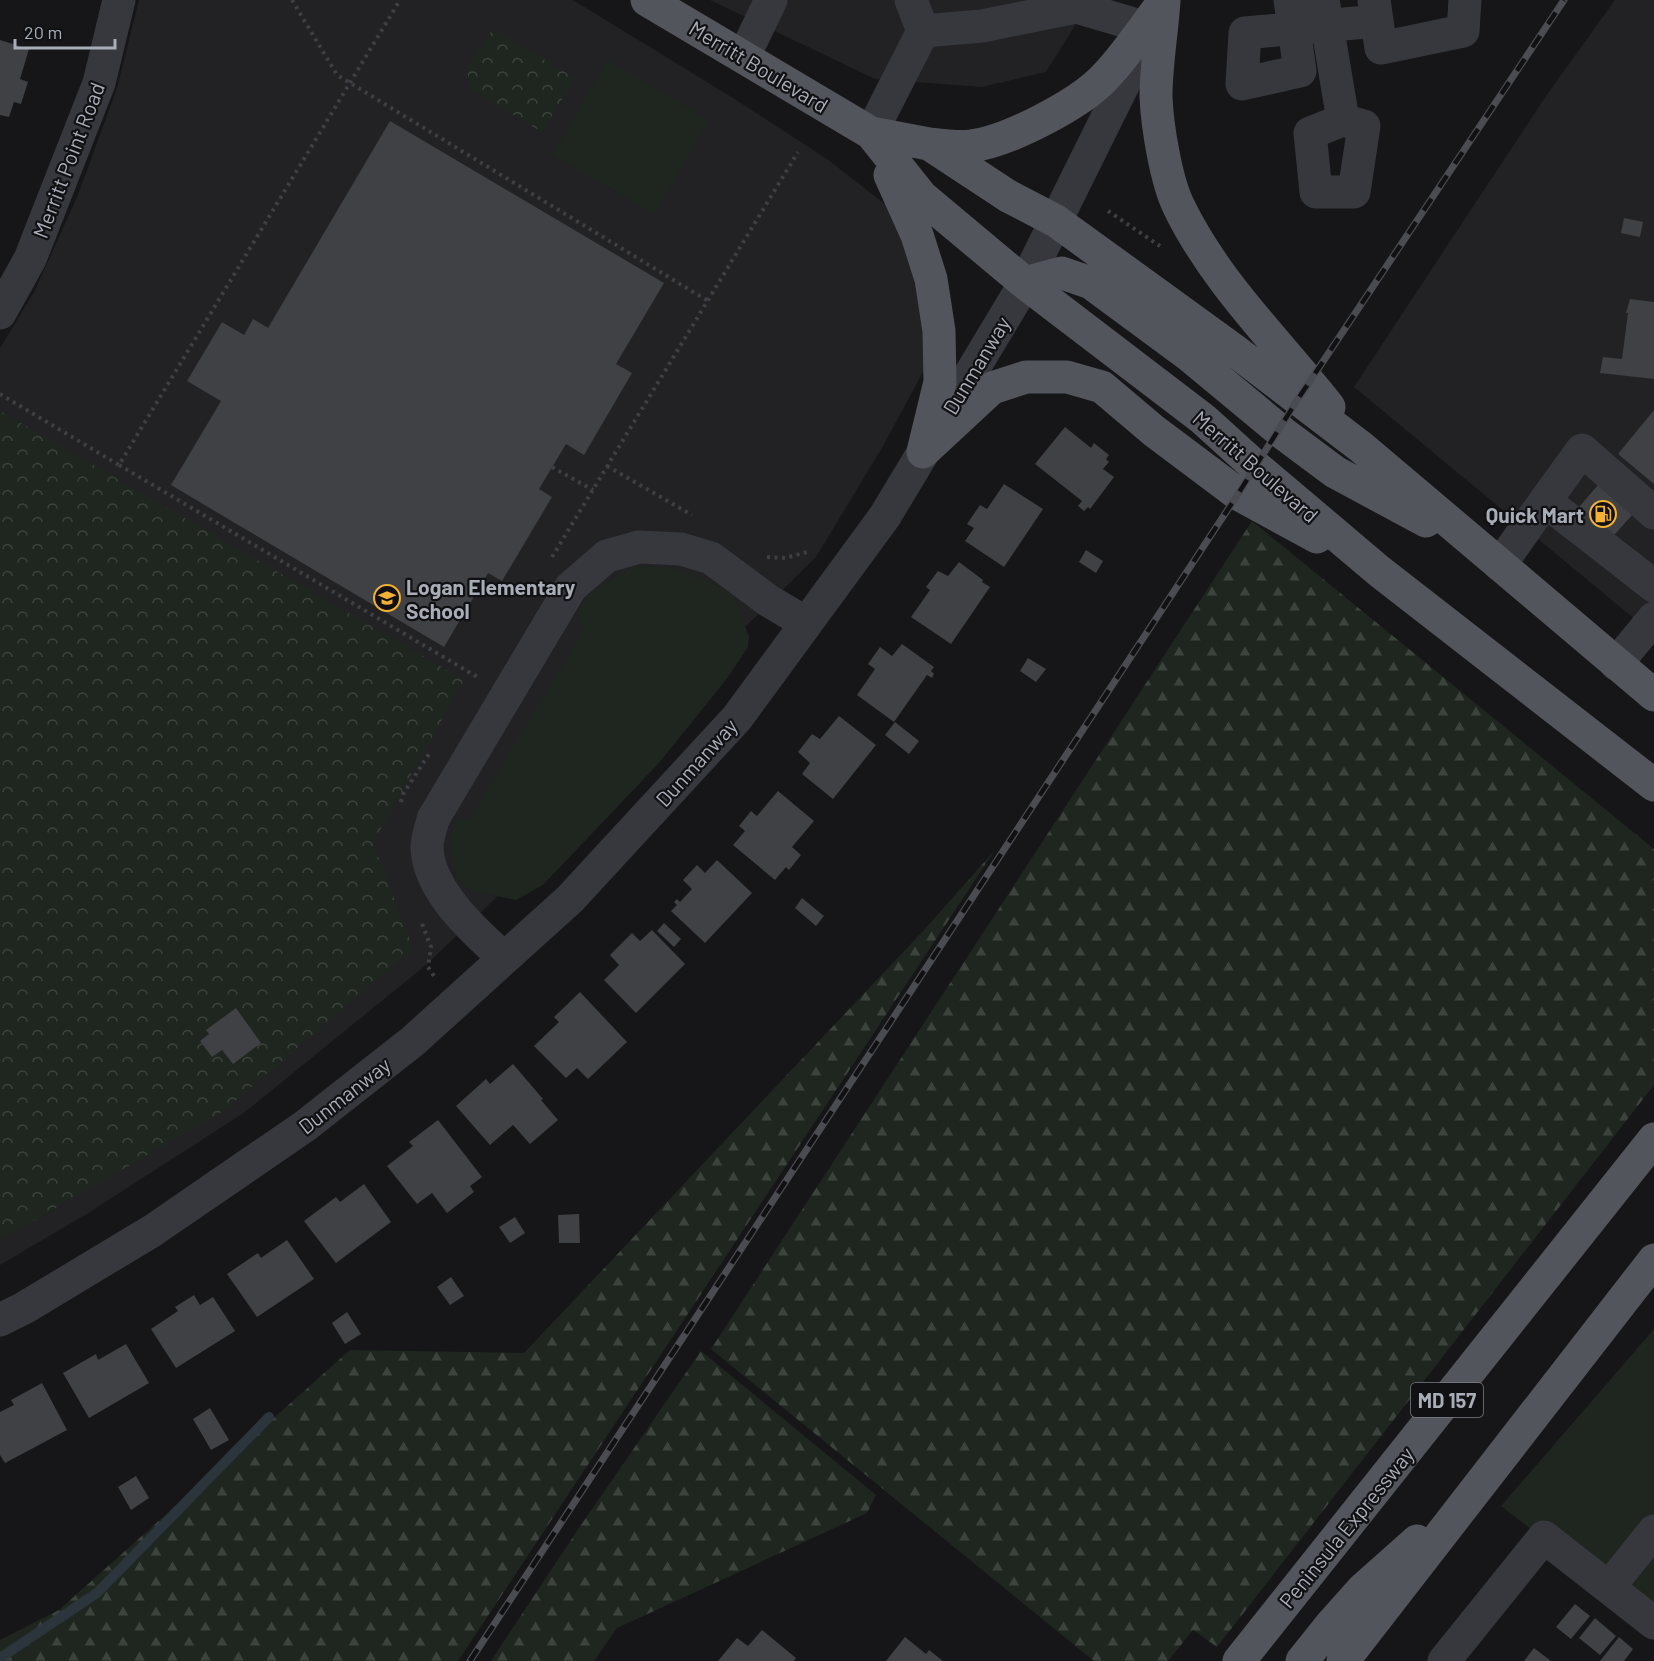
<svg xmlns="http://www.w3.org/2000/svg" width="1654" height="1661" font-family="Barlow,sans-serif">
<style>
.built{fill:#222225}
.grass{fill:#1e261f}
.forest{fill:url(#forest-firs)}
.park{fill:url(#park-crowns)}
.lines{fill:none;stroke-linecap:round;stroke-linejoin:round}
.stream{stroke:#2c353c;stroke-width:10}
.building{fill:#404145}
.path{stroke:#3d3f44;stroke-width:4;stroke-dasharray:3 4.5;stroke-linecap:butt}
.minor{stroke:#37383d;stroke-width:33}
.major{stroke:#53555c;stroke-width:33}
.rail-casing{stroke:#4a4c52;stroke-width:7}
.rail{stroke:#111113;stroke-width:4.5;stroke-dasharray:14;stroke-linecap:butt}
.labels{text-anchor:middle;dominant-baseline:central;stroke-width:4.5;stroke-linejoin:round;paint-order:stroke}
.shield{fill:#111113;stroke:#7b7e86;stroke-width:1.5}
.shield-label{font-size:20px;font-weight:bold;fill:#a8adb8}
.street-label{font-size:21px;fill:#a8adb8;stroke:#111113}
.poi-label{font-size:21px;font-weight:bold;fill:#a8adb8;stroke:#111113;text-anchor:end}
</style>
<defs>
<pattern id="forest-firs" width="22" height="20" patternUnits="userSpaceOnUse" patternTransform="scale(1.5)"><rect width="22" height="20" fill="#1e261f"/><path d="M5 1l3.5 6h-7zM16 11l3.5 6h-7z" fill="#3c433d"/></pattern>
<pattern id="park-crowns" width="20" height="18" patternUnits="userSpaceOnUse" patternTransform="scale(1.5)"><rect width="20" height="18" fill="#1e261f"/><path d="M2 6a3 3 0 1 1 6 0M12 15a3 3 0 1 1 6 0" fill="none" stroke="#3c433d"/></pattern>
</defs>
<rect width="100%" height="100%" fill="#161618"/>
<path class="built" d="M139,0H573L733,98L827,159L890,208L931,314L924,370L883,446L816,557L734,638L500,894L426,965L245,1112L90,1212L0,1265V348L34,292L78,195L117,88Z
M710,0H1091L1046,72L982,87L875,79Z
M1615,0H1654V635L1354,387L1548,93Z"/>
<path class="grass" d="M607,60L709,120L655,214L552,155Z
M634,566L666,567L704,579L734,595L749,637L748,647L726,680L658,764L543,885L516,900L472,891L456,878L450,845L455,819L470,818L584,630L577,613L590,593Z
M1654,1329V1624L1501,1506Z"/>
<path class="forest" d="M1252,521L1654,849V1085L1217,1647L1193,1630L1168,1661H1094L711,1349Z
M995,850L458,1661H0V1640L59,1610L350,1350L524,1353L925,929Z
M701,1351L876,1495L867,1513L617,1628L594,1661H491L579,1528Z"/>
<path class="park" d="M493,29L575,78L542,132L470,89L467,68Z
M0,411L464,680L373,843L413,948L225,1110L0,1240Z"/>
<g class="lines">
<path class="stream" d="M0,1658L97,1593L269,1417"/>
</g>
<path class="building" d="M0,40L29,49L20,79L28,82L21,104L14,102L9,117L0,115Z
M390,121L664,283L616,364L632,373L584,455L566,444L539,489L552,497L502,581L488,573L444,647L171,485L221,401L187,381L222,322L244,335L253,319L268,328Z
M1624,218L1643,222L1640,237L1621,233Z
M1630,299L1654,302V379L1600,373L1603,357L1622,359L1628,313H1626Z
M1654,410V484L1618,454Z
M1065,427L1091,448L1094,443L1109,455L1106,459L1109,462L1103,469L1114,477L1090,509L1088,507L1084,511L1078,506L1082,501L1035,464Z
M1004,484L1043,509L1004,567L965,541L974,528L967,524L980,505L987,509Z
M1598,485L1633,514L1608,542L1574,513Z
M1086,550L1103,561L1096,573L1079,562Z
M959,562L983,580L982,582L990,587L951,644L911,617L930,590L926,587L938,571L948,576Z
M902,644L934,667L931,671L934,674L932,678L927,675L894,722L857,695L875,669L868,664L880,647L892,656Z
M1028,658L1046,669L1036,682L1020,671Z
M839,716L876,745L833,799L802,774L810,763L798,752L812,734L820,739Z
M895,722L919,741L909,754L885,735Z
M778,791L814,821L792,847L801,855L789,870L786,867L775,880L733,845L745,831L739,826L751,811L757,816Z
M717,860L752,893L705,943L671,911L677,905L674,902L677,899L680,902L692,889L683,880L697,865L705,873Z
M802,898L824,916L816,926L795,908Z
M664,923L681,939L674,947L657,931Z
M652,930L685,964L636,1013L604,980L619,965L610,955L632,933L640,941Z
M580,992L627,1042L588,1079L577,1068L566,1078L534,1046L559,1022L554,1017Z
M236,1008L261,1043L233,1064L222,1050L212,1057L200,1041L209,1034L206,1030Z
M513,1064L543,1099L541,1100L558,1120L530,1144L513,1125L490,1145L456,1106L486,1079L490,1084Z
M438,1120L482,1177L470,1186L474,1192L447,1213L432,1193L417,1204L387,1166L413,1146L409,1142Z
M364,1184L391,1222L336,1263L304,1221L336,1197L340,1202Z
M579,1214L580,1243H559L558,1215Z
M515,1217L525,1233L510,1243L499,1227Z
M287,1240L314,1279L257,1317L227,1274L258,1253L261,1258Z
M451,1277L464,1296L450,1305L437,1287Z
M194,1295L200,1305L213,1297L235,1331L176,1368L151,1329L178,1311L175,1307Z
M347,1312L361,1334L345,1344L332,1323Z
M126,1344L149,1383L89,1418L63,1373L96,1354L98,1360Z
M42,1383L67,1430L5,1463L0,1455V1412L14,1405L11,1400Z
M210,1408L229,1440L211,1450L193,1419Z
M136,1476L149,1498L131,1510L118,1487Z
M1575,1604L1590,1616L1571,1639L1556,1627Z
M1595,1618L1616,1636L1600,1655L1579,1638Z
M762,1630L796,1658L794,1661H718L737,1638L748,1646Z
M905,1637L926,1654L929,1650L943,1661H886Z
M1619,1637L1633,1649L1624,1661H1600Z
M1534,1648L1551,1661H1524Z"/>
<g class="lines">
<path class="path" d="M292,0L337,75L708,301
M1108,211L1160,246
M0,394L119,465L400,0
M119,465L479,678
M607,466L692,515
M552,467L593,490
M552,557L798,152
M767,557L785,558L807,552
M401,802L403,794L429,754
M422,924L431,947L428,967L434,976"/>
<path class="minor" d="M911,0L923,31
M1290,0L1300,71L1242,84L1245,33C1289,29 1333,25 1377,21
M1323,0L1343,120
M1374,0L1381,48L1463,31L1465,0
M744,56L771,0
M1343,120L1364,126L1354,192H1316L1310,133Z
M871,133L923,31L982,26L1076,7L1144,27
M0,313L30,259L99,83L119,0
M1545,501L1582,450L1654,513
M1500,565L1545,501L1654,586
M1616,664L1654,618
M504,958C474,931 428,890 427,847C427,838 431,828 433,819L571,587L607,556L639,547L681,549L711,558L769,601L806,623
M0,1320L24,1308L152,1231L305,1126L413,1041L570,899L737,718L885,516L1025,283L1147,37
M1609,1587L1654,1531
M1444,1661L1544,1537L1654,1623"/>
<path class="major" d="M647,0L871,133L929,144L1008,196L1056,221L1234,350L1361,447L1654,695
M1164,1C1162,32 1156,65 1156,96C1157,125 1166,181 1179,207C1216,283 1277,341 1329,407
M871,133L922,197L1025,283L1203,419L1256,467L1379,571L1654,785
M929,144C942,145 957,148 971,146C1007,142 1080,104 1105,77C1127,54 1145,26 1164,1
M890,175L917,235L931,279L939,331L940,382L923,452
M1025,283L1062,273L1091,283L1190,356L1284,434L1335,472L1426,521
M923,452L992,388L1026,377H1067L1102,387L1154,431L1238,494L1317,537
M1239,1661L1654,1139
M1302,1661L1330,1626L1363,1589L1417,1541
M1343,1661L1654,1260"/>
<defs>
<path id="rail" d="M470,1661L1238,494L1298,399L1564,0"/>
</defs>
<use href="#rail" class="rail-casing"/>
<use href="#rail" class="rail"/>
</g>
<defs>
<symbol id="fuel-ring" viewBox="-11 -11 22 22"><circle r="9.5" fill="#111113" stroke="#f2b134" stroke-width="1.5"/><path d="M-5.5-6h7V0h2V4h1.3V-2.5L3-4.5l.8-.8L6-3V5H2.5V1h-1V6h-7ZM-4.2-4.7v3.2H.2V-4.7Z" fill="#f2b134"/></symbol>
<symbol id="school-ring" viewBox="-11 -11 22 22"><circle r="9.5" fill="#111113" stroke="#f2b134" stroke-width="1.5"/><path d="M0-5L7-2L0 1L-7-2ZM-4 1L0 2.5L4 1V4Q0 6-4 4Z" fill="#f2b134"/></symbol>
</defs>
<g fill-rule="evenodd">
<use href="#fuel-ring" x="1588" y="499" width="30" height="30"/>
<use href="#school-ring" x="372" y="583" width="30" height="30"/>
</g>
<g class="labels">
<rect class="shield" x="1411" y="1383" width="72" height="34" rx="4.5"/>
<g class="shield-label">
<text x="1447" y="1400">MD 157</text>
</g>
<g class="street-label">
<text transform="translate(759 66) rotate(31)">Merritt Boulevard</text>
<text transform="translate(68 160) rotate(-69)">Merritt Point Road</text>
<text transform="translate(976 365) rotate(-59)">Dunmanway</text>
<text transform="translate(1256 466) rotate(41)">Merritt Boulevard</text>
<text transform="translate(696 762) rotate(-48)">Dunmanway</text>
<text transform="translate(344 1095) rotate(-38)">Dunmanway</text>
<text transform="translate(1346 1527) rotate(-51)">Peninsula Expressway</text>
</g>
<g class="poi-label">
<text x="1584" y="514">Quick Mart</text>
<text x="406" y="586" text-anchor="start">Logan Elementary<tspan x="406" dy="24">School</tspan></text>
</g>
</g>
<path d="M15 39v9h100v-9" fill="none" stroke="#a8adb8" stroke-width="3"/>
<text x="24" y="39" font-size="18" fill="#a8adb8" stroke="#111113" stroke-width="4.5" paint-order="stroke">20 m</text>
</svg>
